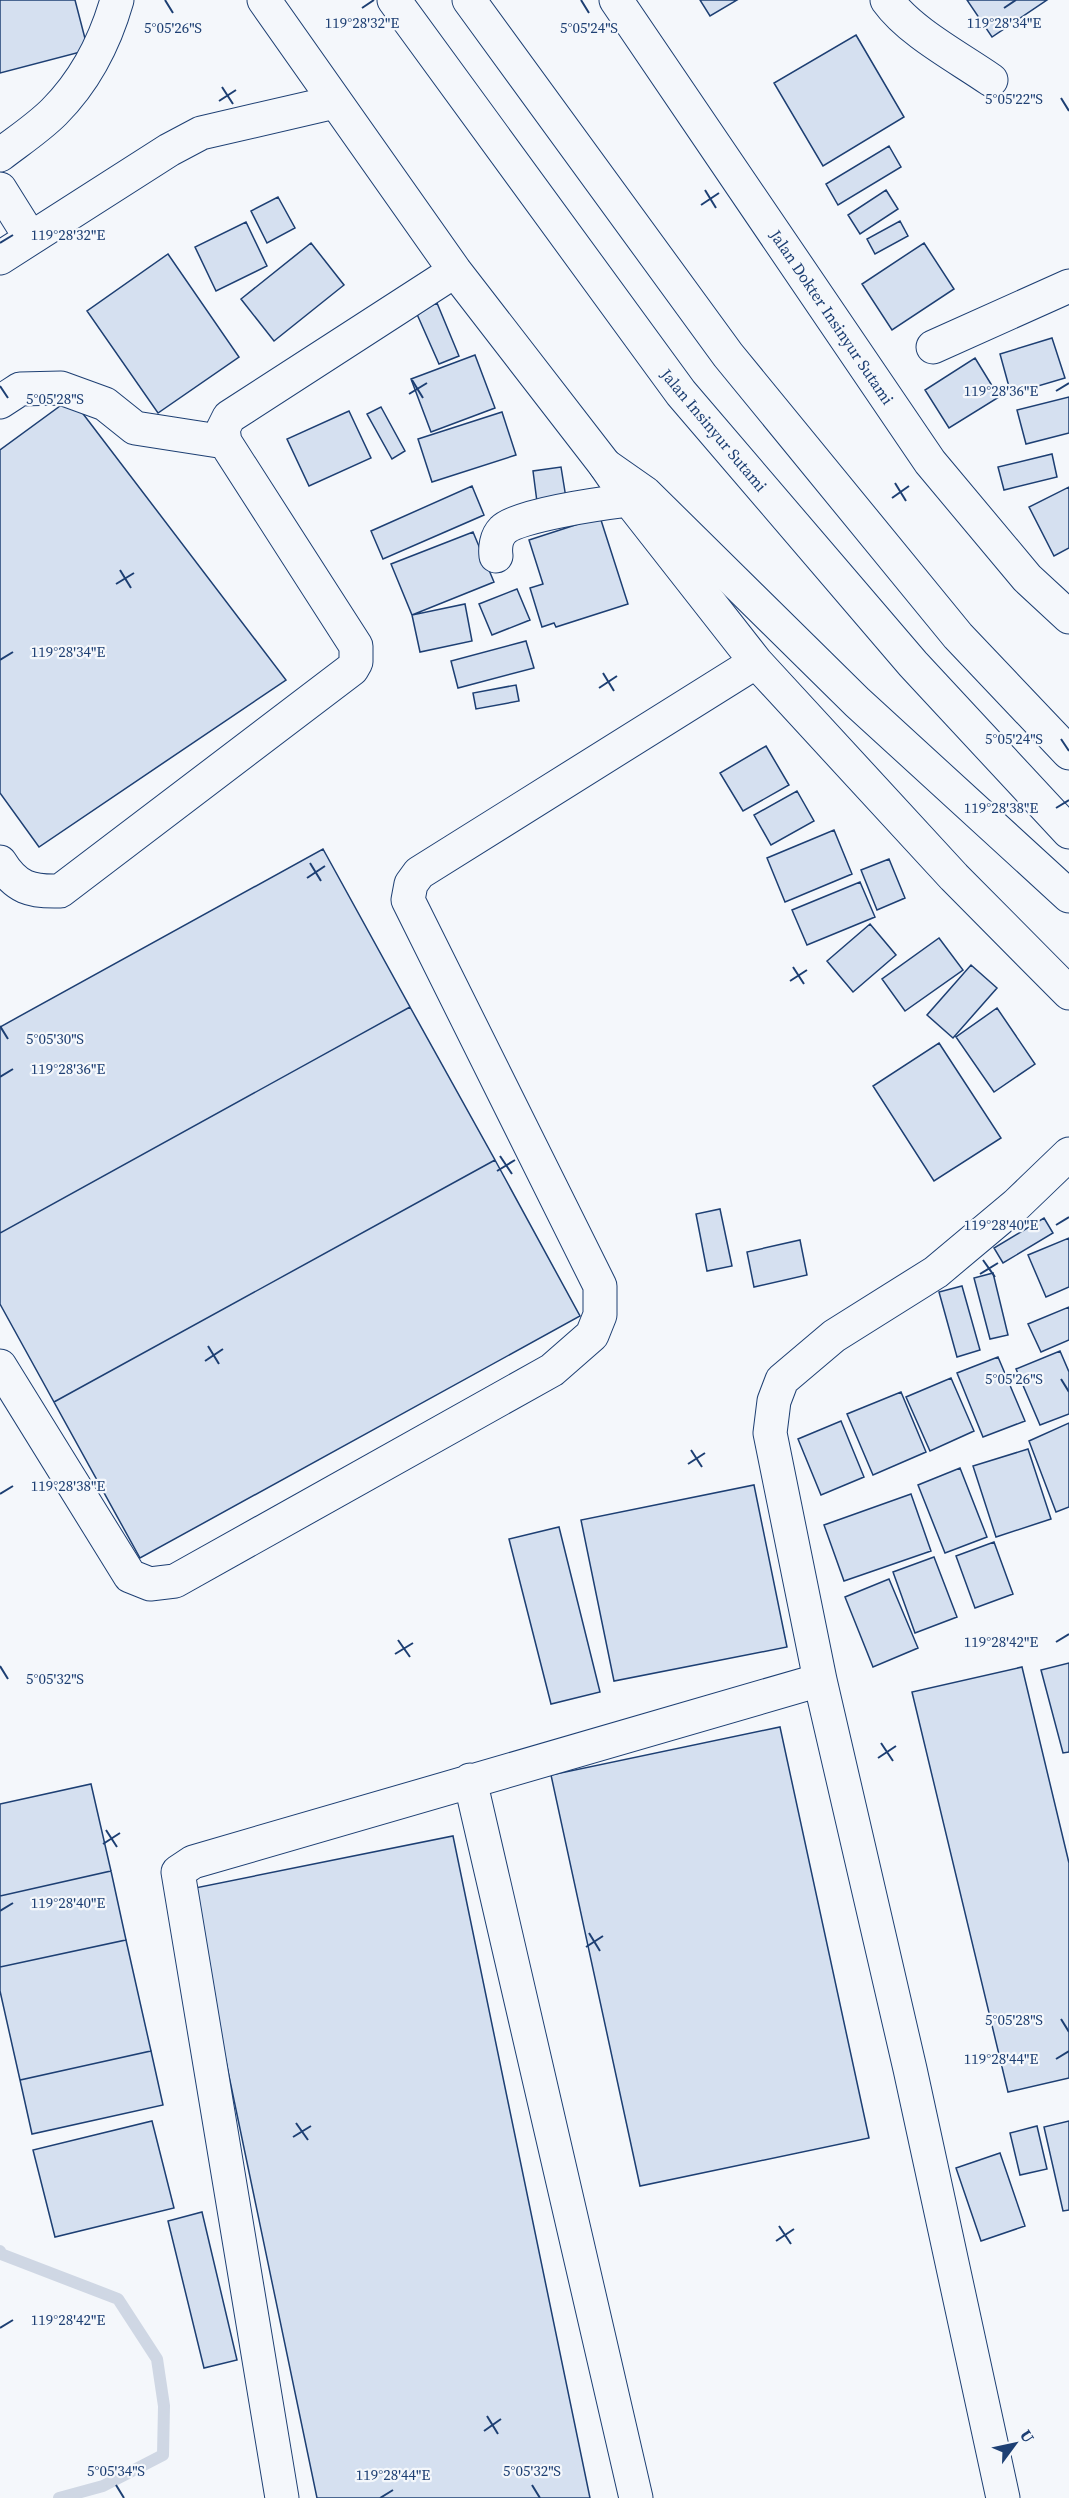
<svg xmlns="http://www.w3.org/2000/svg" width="1069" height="2498" font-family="'Source Serif 4',serif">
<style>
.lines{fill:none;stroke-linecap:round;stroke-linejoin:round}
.stream{stroke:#cfd7e4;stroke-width:12}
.building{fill:#d5e0f0;stroke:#1d3f73;stroke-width:1.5}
.minor-casing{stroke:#1d3f73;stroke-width:35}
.major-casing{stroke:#1d3f73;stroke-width:35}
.highway-casing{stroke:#1d3f73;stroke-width:35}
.minor{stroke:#f4f7fb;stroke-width:33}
.major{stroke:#f4f7fb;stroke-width:33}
.highway{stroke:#f4f7fb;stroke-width:33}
.ticks{fill:none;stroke:#1d3f73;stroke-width:2}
.labels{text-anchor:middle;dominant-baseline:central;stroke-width:4.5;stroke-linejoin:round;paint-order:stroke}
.street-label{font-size:16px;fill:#1d3f73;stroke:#f4f7fb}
.ticks-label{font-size:15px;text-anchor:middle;fill:#1d3f73;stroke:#f4f7fb;stroke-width:4.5;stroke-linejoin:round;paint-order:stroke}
</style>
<rect width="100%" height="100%" fill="#f4f7fb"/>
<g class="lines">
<path class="stream" d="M0,2251L1,2254L118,2299L157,2359L164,2406L163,2455L103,2486L59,2498"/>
</g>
<path class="building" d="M0,0H75L88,50L0,73Z
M700,0H737L710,16Z
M967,0H1047L992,37Z
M856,35L904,117L823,166L774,83Z
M889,146L901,167L838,205L826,184Z
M886,190L898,209L860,234L848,215Z
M278,197L295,228L267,243L251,211Z
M900,221L908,236L875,254L867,239Z
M246,222L267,266L216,291L195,247Z
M311,243L344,285L274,341L241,299Z
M924,243L954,289L892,330L862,284Z
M168,254L239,357L158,413L87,311Z
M437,303L459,356L439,364L416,312Z
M1052,338L1065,378L1011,394L1000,354Z
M475,355L495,408L431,432L411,379Z
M975,358L999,397L949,428L925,390Z
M1069,397V433L1026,444L1017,410Z
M71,398L286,680L39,847L0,793V450Z
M381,407L405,451L392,459L367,414Z
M349,411L371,458L309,486L287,439Z
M502,412L516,455L432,482L418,439Z
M1052,454L1057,477L1004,490L998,467Z
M561,467L566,498L537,502L533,471Z
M472,486L484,515L383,559L371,531Z
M1069,487V548L1054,556L1029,507Z
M600,517L628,604L556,627L554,623L542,627L530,588L543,584L529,540Z
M473,532L494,582L412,615L391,564Z
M517,589L530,620L492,635L479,604Z
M465,604L472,641L420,652L412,615Z
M526,641L534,668L458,688L451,661Z
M516,685L519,701L476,709L473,693Z
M766,746L789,785L743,811L720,773Z
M797,791L814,821L771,845L754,815Z
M834,830L852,874L785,902L767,858Z
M323,849L410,1007L0,1233V1027Z
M889,859L905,898L877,910L861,870Z
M860,882L875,917L807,945L792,910Z
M870,924L896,955L853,992L827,961Z
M939,938L963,970L905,1011L882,979Z
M971,965L997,988L953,1038L927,1015Z
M410,1007L495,1160L54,1402L0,1304V1233Z
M997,1008L1035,1064L994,1092L956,1037Z
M939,1043L1001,1138L934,1181L873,1086Z
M495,1160L580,1316L140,1558L54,1402Z
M720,1209L732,1266L707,1271L696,1214Z
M1044,1218L1053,1233L1003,1263L994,1248Z
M1069,1238V1287L1046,1297L1028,1255Z
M800,1240L807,1275L754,1287L747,1252Z
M993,1273L1008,1335L990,1339L974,1278Z
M962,1286L980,1350L957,1357L939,1292Z
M1069,1307V1340L1041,1352L1028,1324Z
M1060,1351L1069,1372V1414L1040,1425L1016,1369Z
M998,1357L1025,1421L983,1437L957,1373Z
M951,1378L974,1431L930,1451L906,1397Z
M901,1392L926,1452L873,1475L847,1414Z
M841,1421L864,1477L821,1495L798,1439Z
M1069,1423V1507L1056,1512L1029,1441Z
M1028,1449L1051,1519L996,1537L973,1466Z
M960,1468L987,1537L945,1553L918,1485Z
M754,1485L787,1647L614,1681L581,1520Z
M911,1494L931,1551L844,1581L824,1525Z
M559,1527L600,1692L551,1704L509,1539Z
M994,1542L1013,1594L975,1608L956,1556Z
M934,1557L957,1617L915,1633L893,1572Z
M889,1579L918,1648L873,1667L845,1597Z
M1069,1663V1752L1063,1753L1041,1670Z
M1022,1667L1069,1863V2078L1008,2092L912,1692Z
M780,1727L869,2138L640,2186L551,1775Z
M91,1784L111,1871L0,1896V1804Z
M453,1836L590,2498H317L190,1889Z
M111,1871L126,1940L0,1967V1896Z
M126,1940L151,2051L20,2080L0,1991V1967Z
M151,2051L163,2105L32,2134L20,2080Z
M152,2121L174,2208L55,2237L33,2150Z
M1069,2121V2210L1063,2211L1044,2127Z
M1037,2126L1047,2169L1020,2175L1010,2133Z
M1000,2153L1025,2226L981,2241L956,2168Z
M202,2212L237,2360L204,2368L168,2221Z"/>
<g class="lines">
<defs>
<path id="minor" d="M264,0L455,271L605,465L629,500L756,662L954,877L1069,993
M616,0L930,462L1027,578L1069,617
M887,0C910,32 958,57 991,80
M933,347L1069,286
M0,402L20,389L61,388L105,404L135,428L225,442
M496,556C495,548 496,537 503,530C517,515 605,503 629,500
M0,862C16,888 31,892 60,891L352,669L356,662V646L225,442L223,429L229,417L455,271
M0,1366L130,1576L150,1584L175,1581L552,1370L592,1335L600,1315V1286L408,900L411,884L419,873L756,662
M470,1780L636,2498
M282,2498L178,1872L193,1862L820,1680
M1003,2498L910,2069L820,1680L770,1433L774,1401L782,1380L834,1336L936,1272L1016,1205L1069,1154"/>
<path id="major" d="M0,155C18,141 38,128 54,112C86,80 105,42 117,0
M0,189L30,237
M0,258L169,150L201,133L335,102"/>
<path id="highway" d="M394,0L681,393L913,664L1069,832
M469,0L728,355L958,636L1069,753
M605,465L645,493L857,702L1069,896"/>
</defs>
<use href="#minor" class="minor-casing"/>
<use href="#major" class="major-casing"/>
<use href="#highway" class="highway-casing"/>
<use href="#minor" class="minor"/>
<use href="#major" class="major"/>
<use href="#highway" class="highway"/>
</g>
<path class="ticks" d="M165,0L173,13M581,0L589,13M362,8L374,0M1004,8L1016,0M222,87L233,104M1061,98L1069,111M219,101L236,90M705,190L716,208M701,205L719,193M0,243L13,235M412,380L423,398M0,386L8,398M1056,391L1069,383M409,394L427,383M895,483L906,501M892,498L909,486M120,570L131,588M116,584L134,573M0,660L13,652M603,673L614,691M599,688L617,676M1061,739L1069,751M1056,808L1069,800M310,863L321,881M307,878L325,866M793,967L804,984M790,981L807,970M0,1026L8,1039M0,1077L13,1069M500,1156L512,1174M497,1171L515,1160M1056,1225L1069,1217M983,1260L995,1277M980,1274L998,1263M208,1346L219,1364M205,1361L223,1349M1061,1379L1069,1392M691,1450L702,1467M688,1464L705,1453M0,1494L13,1486M398,1640L410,1657M1056,1642L1069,1634M395,1654L413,1643M0,1666L8,1679M881,1743L893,1761M878,1758L896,1746M106,1830L117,1847M103,1844L120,1833M0,1911L13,1903M589,1933L600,1951M586,1947L603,1936M1061,2019L1069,2032M1056,2059L1069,2051M296,2123L308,2140M293,2137L311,2126M779,2226L791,2244M776,2241L794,2229M0,2328L13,2320M487,2416L498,2434M484,2431L501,2419M116,2485L124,2498M532,2485L540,2498M380,2498L393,2490"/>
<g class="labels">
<g class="street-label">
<text transform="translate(832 317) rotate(56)">Jalan Dokter Insinyur Sutami</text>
<text transform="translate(714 430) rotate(50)">Jalan Insinyur Sutami</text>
</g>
</g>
<g class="ticks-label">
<text x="362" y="28">119°28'32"E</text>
<text x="1004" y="28">119°28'34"E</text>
<text x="173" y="33">5°05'26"S</text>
<text x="589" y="33">5°05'24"S</text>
<text x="1014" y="104">5°05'22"S</text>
<text x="68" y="240">119°28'32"E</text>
<text x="1001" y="396">119°28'36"E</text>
<text x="55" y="404">5°05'28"S</text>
<text x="68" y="657">119°28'34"E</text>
<text x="1014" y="744">5°05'24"S</text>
<text x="1001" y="813">119°28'38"E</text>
<text x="55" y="1044">5°05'30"S</text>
<text x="68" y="1074">119°28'36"E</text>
<text x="1001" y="1230">119°28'40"E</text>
<text x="1014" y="1384">5°05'26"S</text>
<text x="68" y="1491">119°28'38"E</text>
<text x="1001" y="1647">119°28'42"E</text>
<text x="55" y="1684">5°05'32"S</text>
<text x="68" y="1908">119°28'40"E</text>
<text x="1014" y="2025">5°05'28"S</text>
<text x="1001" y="2064">119°28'44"E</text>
<text x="68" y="2325">119°28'42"E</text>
<text x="116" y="2476">5°05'34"S</text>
<text x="532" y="2476">5°05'32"S</text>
<text x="393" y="2480">119°28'44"E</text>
</g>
<g transform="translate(1015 2444) rotate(57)" stroke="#f4f7fb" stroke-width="4.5" paint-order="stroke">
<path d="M0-4.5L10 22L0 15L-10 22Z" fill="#1d3f73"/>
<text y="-9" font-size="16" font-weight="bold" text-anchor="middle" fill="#1d3f73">U</text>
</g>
</svg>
